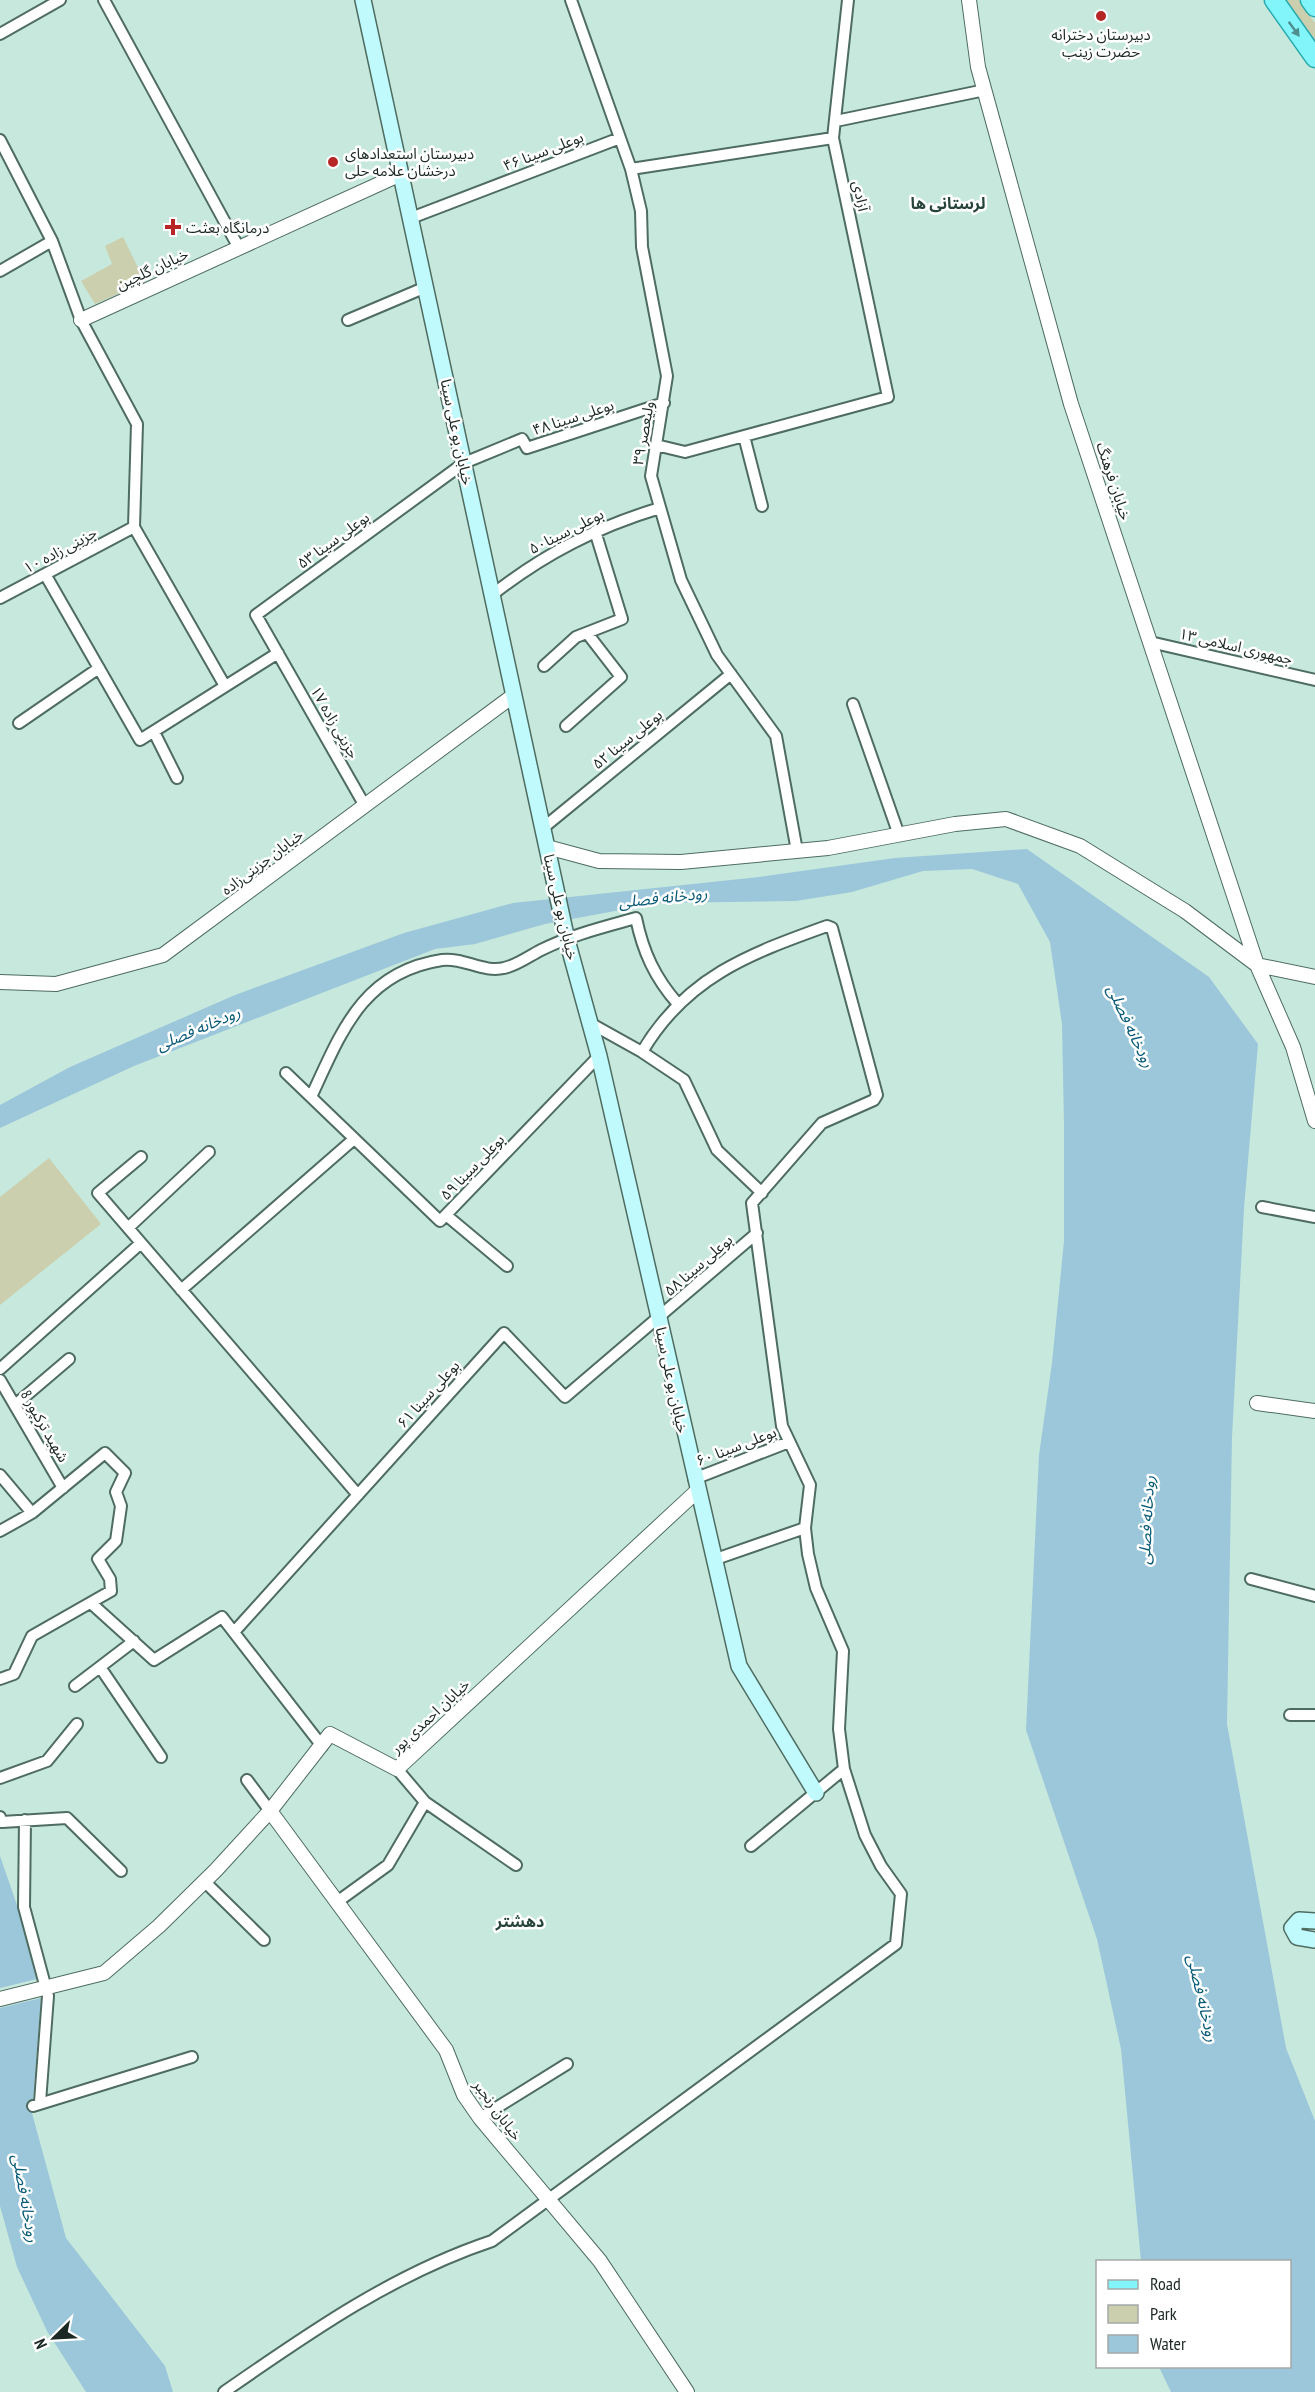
<svg xmlns="http://www.w3.org/2000/svg" width="1315" height="2392" font-family="'PT Sans Narrow','Noto Sans Arabic',sans-serif">
<style>
.green{fill:#cbcfad}
.water{fill:#9cc7db}
.pier{fill:#c7e8dc}
.lines{fill:none;stroke-linecap:round;stroke-linejoin:round}
.minor-casing{stroke:#4e6c61;stroke-width:14}
.tertiary-casing{stroke:#4e6c61;stroke-width:16}
.secondary-casing{stroke:#4e6c61;stroke-width:18}
.primary-casing{stroke:#28a9ad;stroke-width:21}
.minor{stroke:#fff;stroke-width:10}
.tertiary{stroke:#fff;stroke-width:14}
.secondary{stroke:#c1fafd;stroke-width:15}
.primary{stroke:#82f5fa;stroke-width:18}
.oneway{fill:#4e8e8e}
.poi-dot{fill:#b52625;stroke:#fff;stroke-width:2}
.labels{text-anchor:middle;dominant-baseline:central;stroke-width:5;stroke-linejoin:round;paint-order:stroke}
.poi-label{font-size:15px;fill:#1b2823;stroke:#fff;text-anchor:start}
.street-label{font-size:15px;fill:#1b2823;stroke:#fff}
.neighbourhood-label{font-size:16px;font-weight:bold;fill:#27443b;stroke:#fff}
.water-label{font-size:16px;font-style:italic;fill:#085a76;stroke:#fff}
</style>
<rect width="100%" height="100%" fill="#c7e8dc"/>
<path class="green" d="M1285,0H1299L1315,23V42Z
M123,237L145,282L95,304L81,281L112,264L105,246Z
M49,1158L101,1224L0,1305V1197Z"/>
<path class="water" d="M1027,849L1209,977L1258,1044L1244,1208L1232,1437L1227,1724L1286,2048L1315,2121V2392H1171L1159,2367L1290,2366V2262L1141,2261L1121,2049L1097,1939L1026,1730L1039,1455L1052,1363L1064,1241V1124L1062,1024L1050,942L1018,884L972,869L923,871L852,892L796,901L658,903L545,924L475,944L435,949L134,1066L0,1128V1105L70,1067L235,995L404,933L513,903L759,877L895,858Z
M0,1856L18,1908L41,1998L32,2113L66,2238L165,2366L173,2392H86L47,2331L17,2267L0,2206Z"/>
<path class="pier" d="M37,1979L41,1998L0,2008V1988Z"/>
<g class="lines">
<defs>
<path id="minor" d="M104,0L239,248
M571,0L631,169L641,211L642,247L667,376L651,476L681,580L717,655L776,736L797,851
M0,34L60,0
M836,121L985,90
M0,140L52,241L81,320L137,424L134,527L225,686
M631,169L833,138
M411,218L620,138
M0,271L52,241
M348,320L426,287
M744,436L762,506
M656,445L685,452L888,397L833,138L848,0
M45,574L140,740L278,653
M492,595C544,554 597,527 660,508
M0,598L134,527
M1150,642L1315,680
M544,666L576,637L622,619L595,531
M853,704L899,835
M19,723L99,668
M566,726L621,677L587,633
M154,732L177,778
M365,806L256,615L464,463L522,439L527,448L664,403
M543,828L731,674
M590,1023L642,1052L684,1080L717,1150L762,1193
M286,1073L440,1221L599,1056
M311,1097C341,1033 362,972 442,960C463,957 483,973 504,968C518,965 529,956 541,950C571,935 604,927 636,918C643,952 655,978 678,1004
M141,1157L98,1193L358,1495
M1262,1207L1315,1217
M446,1215L507,1266
M128,1228L209,1152
M181,1290L354,1139
M0,1369L141,1243
M0,1380L63,1488
M15,1405L69,1359
M0,1475L32,1513
M694,1479L789,1442
M0,1531L32,1513L105,1453L125,1473L116,1492L121,1506L116,1541L98,1559L110,1579L111,1591L32,1636L14,1674L0,1679
M713,1560L805,1528
M1251,1579L1315,1596
M92,1604L154,1660L222,1617L322,1746
M234,1632L504,1333L565,1397L757,1233
M100,1667L161,1757
M75,1686L134,1641
M1290,1715H1315
M397,1769L425,1802L516,1865
M0,1778L47,1761L77,1724
M247,1780L270,1811
M0,1817L2,1822L67,1818L121,1871
M25,1820L24,1907L48,1996L40,2102
M751,1846L844,1769
M205,1882L264,1940
M337,1902L388,1865L425,1802
M33,2106L192,2057
M480,2118L567,2064
M224,2392C309,2333 393,2274 492,2241L896,1944L901,1894L881,1866L865,1835L844,1769L839,1729L843,1651L816,1588L808,1554L805,1528L810,1485L782,1426L752,1203L822,1123L874,1100L877,1095L832,928L827,926C749,954 686,977 642,1052"/>
<path id="tertiary" d="M969,0L978,67L1071,404L1257,965L1315,977
M81,320L401,174
M547,847L599,861L681,862L828,848L955,824L1006,819L1080,846L1185,911L1257,965L1293,1047L1315,1121
M0,982L56,984L163,955L514,695
M1257,1403L1315,1411
M270,1811L446,2050L464,2095L480,2118L600,2261L687,2392
M0,1999L104,1973L159,1926L216,1870L270,1811L330,1734L397,1769L697,1491"/>
<path id="secondary" d="M363,0L567,940L599,1056L739,1666L816,1793
M1315,1921L1299,1920L1292,1928L1297,1937L1315,1940"/>
<path id="primary" d="M1274,0L1315,58
M1310,0L1315,7"/>
</defs>
<use href="#minor" class="minor-casing"/>
<use href="#tertiary" class="tertiary-casing"/>
<use href="#secondary" class="secondary-casing"/>
<use href="#primary" class="primary-casing"/>
<use href="#minor" class="minor"/>
<use href="#tertiary" class="tertiary"/>
<use href="#secondary" class="secondary"/>
<use href="#primary" class="primary"/>
</g>
<defs><path id="oneway-solid" d="M-6-.8H1V-3.2L6.5 0L1 3.2V.8H-6Z" transform="scale(1.5)"/></defs>
<use class="oneway" href="#oneway-solid" transform="translate(1294 29) rotate(54)"/>
<g class="poi-dot">
<circle cx="1101" cy="16" r="6"/>
<circle cx="333" cy="162" r="6"/>
<path d="M170 218h6v6h6v6h-6v6h-6v-6h-6v-6h6z"/>
</g>
<g class="labels">
<g class="poi-label">
<text x="1101" y="34" text-anchor="middle">دبیرستان دخترانه<tspan x="1101" dy="17">حضرت زینب</tspan></text>
<text x="345" y="153">دبیرستان استعدادهای<tspan x="345" dy="17">درخشان علامه حلی</tspan></text>
<text x="186" y="227">درمانگاه بعثت</text>
</g>
<g class="street-label">
<text transform="translate(543 151) rotate(-21)">بوعلی سینا ۴۶</text>
<text transform="translate(861 196) rotate(78)">آزادی</text>
<text transform="translate(152 269) rotate(-25)">خیابان گلچین</text>
<text transform="translate(573 417) rotate(-18)">بوعلی سینا ۴۸</text>
<text transform="translate(457 432) rotate(78)">خیابان بو علی سینا</text>
<text transform="translate(643 433) rotate(-80)">ولیعصر ۳۹</text>
<text transform="translate(1114 481) rotate(72)">خیابان فرهنگ</text>
<text transform="translate(566 531) rotate(-27)">بوعلی سینا۵۰</text>
<text transform="translate(333 540) rotate(-36)">بوعلی سینا ۵۳</text>
<text transform="translate(60 550) rotate(-28)">جزینی زاده ۱۰</text>
<text transform="translate(1236 646) rotate(13)">جمهوری اسلامی ۱۳</text>
<text transform="translate(335 722) rotate(60)">جزینی زاده ۱۷</text>
<text transform="translate(627 739) rotate(-39)">بوعلی سینا ۵۲</text>
<text transform="translate(262 862) rotate(-37)">خیابان جزینی‌زاده</text>
<text transform="translate(561 907) rotate(77)">خیابان بو علی سینا</text>
<text transform="translate(472 1167) rotate(-46)">بوعلی سینا ۵۹</text>
<text transform="translate(698 1265) rotate(-41)">بوعلی سینا ۵۸</text>
<text transform="translate(672 1380) rotate(78)">خیابان بو علی سینا</text>
<text transform="translate(428 1394) rotate(-48)">بوعلی سینا ۶۱</text>
<text transform="translate(45 1426) rotate(60)">شهید ترکپور 8</text>
<text transform="translate(736 1446) rotate(-21)">بوعلی سینا ۶۰</text>
<text transform="translate(430 1716) rotate(-43)">خیابان احمدی پور</text>
<text transform="translate(498 2110) rotate(54)">خیابان رنجبر</text>
</g>
<g class="neighbourhood-label">
<text x="948" y="203">لرستانی ها</text>
<text x="520" y="1921">دهشتر</text>
</g>
<g class="water-label">
<text transform="translate(663 897) rotate(-6)">رودخانه فصلی</text>
<text transform="translate(1131 1026) rotate(65)">رودخانه فصلی</text>
<text transform="translate(198 1028) rotate(-23)">رودخانه فصلی</text>
<text transform="translate(1146 1520) rotate(-87)">رودخانه فصلی</text>
<text transform="translate(1203 1998) rotate(77)">رودخانه فصلی</text>
<text transform="translate(26 2198) rotate(80)">رودخانه فصلی</text>
</g>
</g>
<rect x="1096" y="2260" width="195" height="108" fill="#ffffff" stroke="#a4a9a7" stroke-width="1.5"/>
<rect x="1108" y="2280" width="30" height="9" fill="#82f5fa" stroke="#a4a9a7" stroke-width="1.5"/>
<text x="1150" y="2290" font-size="18" fill="#1b2823">Road</text>
<rect x="1108" y="2305" width="30" height="18" fill="#cbcfad" stroke="#a4a9a7" stroke-width="1.5"/>
<text x="1150" y="2320" font-size="18" fill="#1b2823">Park</text>
<rect x="1108" y="2335" width="30" height="18" fill="#9cc7db" stroke="#a4a9a7" stroke-width="1.5"/>
<text x="1150" y="2350" font-size="18" fill="#1b2823">Water</text>
<g transform="translate(54 2338) rotate(246)" stroke="#ffffff" stroke-width="4.5" paint-order="stroke">
<path d="M0-4.5L10 22L0 15L-10 22Z" fill="#1b2823"/>
<text y="-9" font-size="16" font-weight="bold" text-anchor="middle" fill="#1b2823">N</text>
</g>
</svg>
